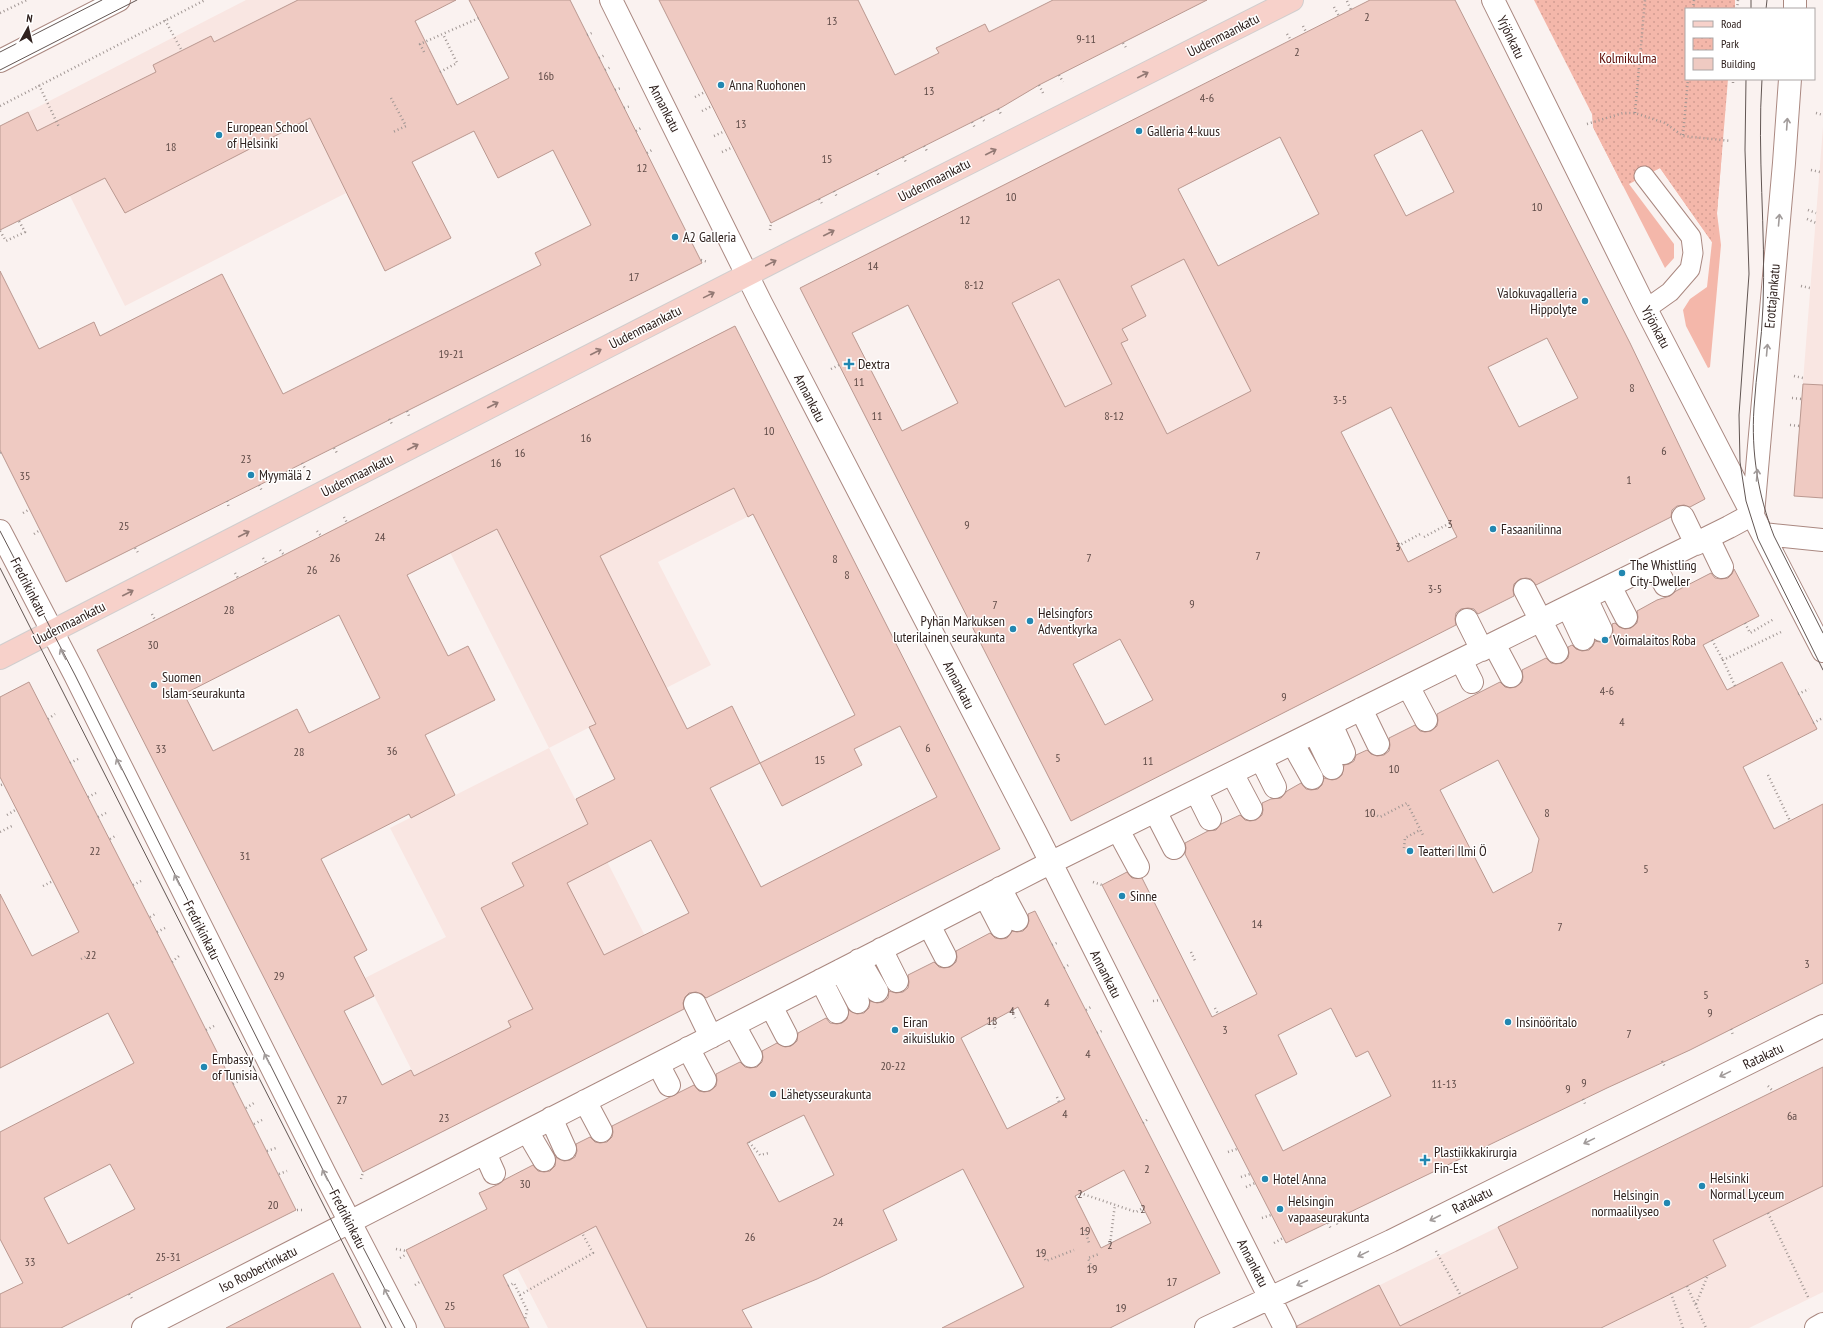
<svg xmlns="http://www.w3.org/2000/svg" width="1823" height="1328" font-family="'PT Sans Narrow',sans-serif">
<style>
.built{fill:#f9e6e2}
.grass{fill:#f4b7aa}
.park{fill:url(#park-dots)}
.building{fill:#efcac2;stroke:#ba9890;fill-rule:evenodd}
.lines{fill:none;stroke-linecap:round;stroke-linejoin:round}
.lane-casing{stroke:#aa8880;stroke-width:21}
.street-casing{stroke:#aa8880;stroke-width:24}
.secondary-casing{stroke:#aa8880;stroke-width:24}
.primary-casing{stroke:#d1cece;stroke-width:24}
.path{stroke:#a09693;stroke-width:2.5;stroke-dasharray:1 3;stroke-linecap:butt}
.lane{stroke:#fff;stroke-width:19}
.street{stroke:#fff;stroke-width:22}
.secondary{stroke:#fff;stroke-width:22}
.primary{stroke:#f7d1ca;stroke-width:22}
.tram{stroke:#625653;stroke-width:1}
.oneway{stroke:#937974}
.oneway2{stroke:#a19b9a}
.poi-dot{fill:#2287b1;stroke:#fff;stroke-width:1.5}
.labels{text-anchor:middle;dominant-baseline:central;stroke-width:3;stroke-linejoin:round;paint-order:stroke}
.number-label{font-size:12px;fill:#5f4b47}
.street-label{font-size:14px;fill:#2f211e;stroke:#fff}
.park-label{font-size:14px;fill:#5b0600;stroke:#fff}
.poi-label{font-size:14px;fill:#2f211e;stroke:#fff;text-anchor:start}
</style>
<defs>
<pattern id="park-dots" width="8" height="8" patternUnits="userSpaceOnUse"><rect width="8" height="8" fill="#f4b7aa"/><path d="M2 2h.1M6 6h.1" fill="none" stroke="#d29d92" stroke-width="1.8" stroke-linecap="round"/></pattern>
</defs>
<rect width="100%" height="100%" fill="#faf2f0"/>
<path class="built" d="M246,0H332L410,159L451,238L385,271L346,193L125,306L28,112Z
M1117,127L1251,391L1092,472L985,457L879,248Z
M1823,127V498L1794,496Z
M734,326L753,514L658,562L711,665L549,748L683,1010L443,1132L365,978L446,937L390,828L549,748L417,487Z
M1823,1067V1292L1749,1328H1328L1321,1314Z
M558,1153L596,1226L647,1328H548L511,1256L479,1193Z"/>
<path class="grass" d="M1593,127L1722,150L1717,213L1721,245L1710,367L1708,368L1686,326L1683,310L1690,299L1707,287L1712,242L1660,168L1629,184L1674,244V258L1665,268Z"/>
<path class="park" d="M1534,0H1735V9H1686V79H1728L1717,213L1712,242L1660,168L1623,186L1593,127L1592,114Z"/>
<path class="building" d="M298,0H456L415,21L457,105L509,78L469,0H570L702,263L66,582L0,450V271L39,349L94,322L100,336L222,274L283,394L541,265L535,253L591,225L553,150L498,178L474,131L412,162L451,238L385,271L310,118L125,213L105,178L0,230V126L28,112L37,131L156,72L153,65L211,36L214,42Z
M659,0H858L895,75L939,53L936,48L985,24L989,32L1053,0H1207L1039,85L1002,107L771,223Z
M1370,0H1455L1630,343L1705,499L1690,507L1684,505L1677,506L1672,510L1671,517L1536,585L1531,579L1526,578L1520,579L1514,584L1513,590L1514,596L1478,614L1474,609L1468,608L1461,609L1456,613L1455,619L1456,625L1071,821L800,288ZM1422,130L1454,192L1406,216L1374,155ZM1280,137L1319,214L1218,266L1178,189ZM1184,259L1251,391L1167,434L1121,343L1128,340L1122,329L1146,316L1131,286ZM1059,279L1112,384L1065,407L1012,303ZM908,305L958,403L902,431L852,333ZM1547,338L1578,398L1519,427L1488,367ZM1391,407L1457,537L1408,562L1341,432ZM1120,639L1153,700L1105,725L1073,664Z
M735,326L1000,849L706,998L702,994L696,992L689,993L685,997L683,1003L684,1009L363,1172L97,650ZM734,488L748,517L753,514L855,715L760,763L782,806L862,765L854,749L900,726L937,797L761,887L710,788L760,763L732,706L687,729L600,556ZM497,529L596,724L589,727L615,779L576,799L588,824L512,863L524,886L481,908L533,1009L508,1021L511,1027L414,1076L411,1070L382,1085L344,1011L374,996L354,957L367,950L321,859L409,814L411,818L455,795L425,735L495,700L468,646L448,656L407,575ZM339,615L380,698L309,733L297,709L213,751L184,694ZM651,840L689,913L604,955L567,883Z
M1803,384L1823,385V498L1794,496Z
M1734,569L1759,616L1703,645L1727,690L1782,662L1817,729L1743,767L1774,829L1823,804V983L1690,1050L1607,1088L1286,1243L1102,885L1127,872L1132,878H1142L1212,1017L1257,994L1185,854L1186,848L1185,843L1208,831L1216,830L1221,824L1240,815L1245,820L1250,821L1256,820L1262,815L1263,810L1262,803L1271,799L1281,798L1287,791L1301,783L1306,789L1311,790L1318,789L1322,785L1324,778L1332,780L1337,779L1342,775L1344,765L1349,764L1354,761L1356,755L1367,750L1371,754L1377,756L1384,755L1389,751L1390,745L1389,738L1415,725L1420,731L1425,732L1431,731L1437,726L1438,720L1437,714L1500,682L1505,687L1510,688L1516,687L1522,682L1523,677L1522,670L1546,658L1551,663L1556,664L1562,663L1568,658L1569,653L1568,647L1572,645L1576,649L1582,651L1589,650L1593,646L1595,641L1600,642L1606,641L1611,637L1613,631L1612,624L1615,623L1619,627L1625,629L1631,628L1637,623L1638,617L1637,611L1657,600L1670,596L1676,591L1711,573L1715,578L1721,579L1728,578L1732,574ZM1498,760L1539,839L1532,872L1493,893L1440,790ZM1331,1008L1356,1057L1368,1051L1391,1096L1283,1151L1255,1095L1297,1074L1278,1035Z
M29,682L166,950L296,1210L61,1328H0V1294L23,1283L0,1239V1132L134,1063L108,1013L0,1068V894L32,956L79,932L0,777V697ZM110,1164L135,1209L68,1244L44,1198Z
M1035,911L1220,1273L1110,1328H942L1024,1287L963,1169L883,1210L897,1240L817,1279L742,1310L752,1328H647L596,1226L503,1275L529,1328H445L406,1250L487,1209L479,1193L499,1184L504,1180L533,1165L538,1171L544,1172L550,1171L555,1166L556,1157L564,1161L570,1160L575,1157L577,1151L576,1144L590,1137L595,1142L600,1143L607,1142L612,1137L613,1132L612,1126L694,1085L699,1091L704,1092L710,1091L716,1086L717,1080L716,1074L740,1062L745,1067L750,1068L757,1067L762,1062L763,1057L762,1051L777,1043L785,1047L791,1046L797,1041L798,1033L826,1018L830,1023L837,1024L842,1023L847,1019L849,1010L857,1014L864,1013L869,1008L870,1001L877,1003L883,1002L888,998L889,991L896,993L903,992L908,988L909,982L908,975L934,962L939,967L944,968L950,967L956,962L957,957L956,951L990,933L995,938L1001,939L1007,938L1012,931L1017,932L1023,931L1027,927L1029,921L1028,914ZM1018,1007L1065,1099L1007,1129L961,1038ZM804,1115L834,1175L779,1202L747,1143ZM1124,1170L1151,1223L1101,1248L1075,1196Z
M1823,1067V1186L1713,1240L1726,1266L1687,1286L1601,1328H1297V1326L1379,1285L1400,1326L1518,1268L1498,1227Z
M333,1273L361,1328H226Z"/>
<g class="lines">
<defs>
<path id="lane" d="M1644,176L1691,237L1693,253L1690,269L1670,292L1646,309"/>
<path id="street" d="M611,0L761,303L1036,833L1285,1328
M1493,0L1646,309L1823,651
M1795,9V0
M1753,514L1784,163L1790,79
M1683,517L1696,544
M1763,534L1823,540
M1708,538L1722,567
M1654,564L1665,585
M1610,586L1626,617
M1525,590L1557,652
M1586,598L1601,630
M1568,607L1583,639
M1467,620L1482,650
M1494,644L1511,676
M1461,660L1472,682
M1408,686L1426,720
M1361,709L1378,744
M1331,724L1344,753
M1315,733L1332,768
M1293,744L1312,778
M1261,759L1275,787
M1232,773L1251,809
M1196,791L1210,819
M1155,811L1174,848
M1118,830L1138,867
M1000,888L1017,920
M985,896L1001,927
M929,925L945,956
M881,949L897,981
M859,960L877,991
M841,970L858,1002
M821,980L837,1012
M695,1004L711,1037
M771,1006L786,1035
M734,1025L751,1056
M688,1048L705,1080
M658,1064L669,1085
M585,1101L601,1131
M551,1118L565,1149
M527,1131L544,1160
M485,1153L494,1173
M143,1328L1038,869L1729,527L1753,514
M1206,1328L1391,1241L1823,1026
M1816,1328L1823,1324"/>
<path id="secondary" d="M0,61L119,0
M0,531L75,675L327,1178L405,1328"/>
<path id="primary" d="M0,658L794,251L1292,0"/>
</defs>
<use href="#lane" class="lane-casing"/>
<use href="#street" class="street-casing"/>
<use href="#secondary" class="secondary-casing"/>
<use href="#primary" class="primary-casing"/>
<path class="path" d="M1347,1L1351,10
M1334,7L1339,16
M1693,9L1694,0
M1737,9L1738,0
M0,13L27,0
M165,20L182,51
M1303,26L1306,32
M1287,34L1291,40
M587,35L594,32
M1123,43L1127,49
M424,52L420,44L479,18
M599,58L605,55
M605,70L611,67
M440,72L457,63L443,34
M1059,75L1063,82
M1733,83V79
M39,85L59,127
M1039,85L1043,93
M615,90L621,88
M695,97L705,92
M391,98L406,126L393,132
M0,106L205,0
M624,108L631,106
M998,109L1001,114
M702,111L712,106
M1635,113L1645,0
M1816,113L1823,115
M981,117L985,122
M972,122L975,128
M1587,124L1623,113H1635L1665,123L1683,136L1731,141
M636,131L641,128
M1683,135L1688,79
M714,136L725,131
M924,146L927,151
M722,152L733,147
M647,153L652,150
M903,157L906,162
M876,170L879,176
M1811,170L1820,172
M834,191L837,197
M819,199L823,205
M1808,210L1816,213
M1807,219L1816,223
M770,230L771,223
M0,231L6,241L25,232L19,221
M701,260L708,262
M1801,286L1810,288
M831,369L839,365
M1794,376L1803,378
M1792,398L1802,399
M407,411L409,416
M389,419L392,424
M1790,425L1800,426
M334,448L337,453
M0,453L1,452
M302,463L306,470
M259,485L262,491
M227,501L229,508
M23,513L30,509
M344,517L347,523
M317,531L321,536
M34,534L40,530
M1424,537L1450,523
M1398,546L1422,533
M135,548L139,554
M280,550L284,555
M263,558L267,564
M235,573L238,578
M152,614L155,620
M1745,623L1750,633L1774,619
M1712,640L1723,660
M1735,686L1723,660L1781,632
M1798,694L1809,689
M48,719L55,714
M1813,723L1823,718
M70,763L78,759
M1768,775L1790,821
M1,785L4,784
M88,797L96,793
M1370,812L1380,817L1407,803L1424,837
M7,815L17,809
M98,817L106,813
M0,832L12,826
M110,839L117,835
M1404,848L1405,838L1420,830
M1093,882L1102,885
M133,885L141,881
M43,886L53,881
M150,917L157,913
M157,932L165,928
M1052,945L1059,942
M1191,952L1196,963
M81,959L91,954
M172,962L179,956
M1064,968L1070,964
M1153,1001L1161,1000
M1215,1008L1218,1014
M1012,1010L1015,1018
M1086,1010L1091,1007
M992,1020L995,1028
M1731,1029L1733,1035
M206,1030L214,1026
M1097,1033L1104,1030
M221,1060L230,1056
M1662,1061L1665,1067
M233,1084L242,1079
M1768,1086L1773,1091
M1057,1097L1059,1102
M1583,1099L1586,1106
M246,1108L254,1103
M1143,1123L1148,1119
M254,1124L262,1120
M749,1142L760,1155L769,1153
M267,1151L276,1148
M1228,1152L1237,1149
M1445,1166L1448,1172
M279,1174L287,1171
M1241,1177L1250,1174
M361,1179L363,1172
M1246,1187L1255,1183
M1080,1193L1136,1212L1143,1208
M297,1210H304
M1768,1213L1809,1299
M1262,1218L1271,1215
M1335,1220L1338,1225
M1328,1223L1331,1229
M1085,1230L1089,1243
M1274,1243L1283,1238
M1110,1244L1115,1204
M396,1249L406,1251
M1436,1251L1461,1296
M1041,1252L1046,1261L1074,1250
M400,1258L407,1254
M1092,1268L1088,1258L1099,1254
M415,1285L421,1281
M508,1286L514,1283L527,1310L525,1320
M1687,1286L1706,1328
M1671,1293L1683,1328
M129,1294L133,1300
M520,1295L593,1253L582,1233
M1696,1304L1708,1275
M1121,1307H1126"/>
<use href="#lane" class="lane"/>
<use href="#street" class="street"/>
<use href="#secondary" class="secondary"/>
<use href="#primary" class="primary"/>
<path class="tram" d="M1751,9V0
M1766,9L1767,0
M0,52L102,0
M0,70L137,0
M1746,79L1745,150L1749,274L1739,415L1740,462L1746,501L1758,539L1823,670
M1762,79C1757,155 1766,230 1763,306C1762,340 1756,374 1754,408C1751,452 1758,495 1774,536L1823,633
M0,531L75,675L327,1178L405,1328
M0,568L386,1328"/>
</g>
<defs><path id="oneway-shaft" d="M-6 0H5M1.5-3L5.5 0L1.5 3" fill="none" stroke-width="1.6" stroke-linecap="round" stroke-linejoin="round"/></defs>
<g class="oneway">
<use href="#oneway-shaft" transform="translate(1143 75) rotate(-27)"/>
<use href="#oneway-shaft" transform="translate(991 152) rotate(-27)"/>
<use href="#oneway-shaft" transform="translate(829 233) rotate(-27)"/>
<use href="#oneway-shaft" transform="translate(771 263) rotate(-28)"/>
<use href="#oneway-shaft" transform="translate(709 295) rotate(-26)"/>
<use href="#oneway-shaft" transform="translate(596 352) rotate(-27)"/>
<use href="#oneway-shaft" transform="translate(493 405) rotate(-27)"/>
<use href="#oneway-shaft" transform="translate(413 447) rotate(-27)"/>
<use href="#oneway-shaft" transform="translate(244 534) rotate(-27)"/>
<use href="#oneway-shaft" transform="translate(128 593) rotate(-27)"/>
</g>
<g class="oneway2">
<use href="#oneway-shaft" transform="translate(1787 124) rotate(-86)"/>
<use href="#oneway-shaft" transform="translate(1779 220) rotate(-85)"/>
<use href="#oneway-shaft" transform="translate(1767 350) rotate(-85)"/>
<use href="#oneway-shaft" transform="translate(1757 475) rotate(-85)"/>
<use href="#oneway-shaft" transform="translate(63 654) rotate(-118)"/>
<use href="#oneway-shaft" transform="translate(119 764) rotate(-117)"/>
<use href="#oneway-shaft" transform="translate(177 880) rotate(-117)"/>
<use href="#oneway-shaft" transform="translate(267 1059) rotate(-117)"/>
<use href="#oneway-shaft" transform="translate(1725 1074) rotate(154)"/>
<use href="#oneway-shaft" transform="translate(1589 1141) rotate(154)"/>
<use href="#oneway-shaft" transform="translate(325 1175) rotate(-117)"/>
<use href="#oneway-shaft" transform="translate(1435 1218) rotate(153)"/>
<use href="#oneway-shaft" transform="translate(1363 1254) rotate(154)"/>
<use href="#oneway-shaft" transform="translate(1302 1283) rotate(155)"/>
<use href="#oneway-shaft" transform="translate(387 1294) rotate(-118)"/>
</g>
<g class="poi-dot">
<circle cx="721" cy="85" r="4"/>
<circle cx="1139" cy="131" r="4"/>
<circle cx="219" cy="135" r="4"/>
<circle cx="675" cy="237" r="4"/>
<circle cx="1585" cy="301" r="4"/>
<path d="M847 358h4v4h4v4h-4v4h-4v-4h-4v-4h4z"/>
<circle cx="251" cy="475" r="4"/>
<circle cx="1493" cy="529" r="4"/>
<circle cx="1622" cy="573" r="4"/>
<circle cx="1030" cy="621" r="4"/>
<circle cx="1013" cy="629" r="4"/>
<circle cx="1605" cy="640" r="4"/>
<circle cx="154" cy="685" r="4"/>
<circle cx="1410" cy="851" r="4"/>
<circle cx="1122" cy="896" r="4"/>
<circle cx="1508" cy="1022" r="4"/>
<circle cx="895" cy="1030" r="4"/>
<circle cx="204" cy="1067" r="4"/>
<circle cx="773" cy="1094" r="4"/>
<path d="M1423 1154h4v4h4v4h-4v4h-4v-4h-4v-4h4z"/>
<circle cx="1265" cy="1179" r="4"/>
<circle cx="1702" cy="1186" r="4"/>
<circle cx="1667" cy="1203" r="4"/>
<circle cx="1280" cy="1209" r="4"/>
</g>
<g class="labels">
<g class="number-label">
<text x="1367" y="16">2</text>
<text x="832" y="20">13</text>
<text x="1086" y="38">9-11</text>
<text x="1297" y="51">2</text>
<text x="546" y="75">16b</text>
<text x="929" y="90">13</text>
<text x="1207" y="97">4-6</text>
<text x="741" y="123">13</text>
<text x="171" y="146">18</text>
<text x="827" y="158">15</text>
<text x="642" y="167">12</text>
<text x="1011" y="196">10</text>
<text x="1537" y="206">10</text>
<text x="965" y="219">12</text>
<text x="873" y="265">14</text>
<text x="634" y="276">17</text>
<text x="974" y="284">8-12</text>
<text x="451" y="353">19-21</text>
<text x="859" y="381">11</text>
<text x="1632" y="387">8</text>
<text x="1340" y="399">3-5</text>
<text x="877" y="415">11</text>
<text x="1114" y="415">8-12</text>
<text x="769" y="430">10</text>
<text x="586" y="437">16</text>
<text x="1664" y="450">6</text>
<text x="520" y="452">16</text>
<text x="246" y="458">23</text>
<text x="496" y="462">16</text>
<text x="25" y="475">35</text>
<text x="1629" y="479">1</text>
<text x="1450" y="523">3</text>
<text x="967" y="524">9</text>
<text x="124" y="525">25</text>
<text x="380" y="536">24</text>
<text x="1398" y="546">3</text>
<text x="1258" y="555">7</text>
<text x="335" y="557">26</text>
<text x="1089" y="557">7</text>
<text x="835" y="558">8</text>
<text x="312" y="569">26</text>
<text x="847" y="574">8</text>
<text x="1435" y="588">3-5</text>
<text x="1192" y="603">9</text>
<text x="995" y="604">7</text>
<text x="229" y="609">28</text>
<text x="153" y="644">30</text>
<text x="1607" y="690">4-6</text>
<text x="1284" y="696">9</text>
<text x="1622" y="721">4</text>
<text x="928" y="747">6</text>
<text x="161" y="748">33</text>
<text x="392" y="750">36</text>
<text x="299" y="751">28</text>
<text x="1058" y="757">5</text>
<text x="820" y="759">15</text>
<text x="1148" y="760">11</text>
<text x="1394" y="768">10</text>
<text x="1370" y="812">10</text>
<text x="1547" y="812">8</text>
<text x="95" y="850">22</text>
<text x="245" y="855">31</text>
<text x="1646" y="868">5</text>
<text x="1257" y="923">14</text>
<text x="1560" y="926">7</text>
<text x="91" y="954">22</text>
<text x="1807" y="963">3</text>
<text x="279" y="975">29</text>
<text x="1706" y="994">5</text>
<text x="1047" y="1002">4</text>
<text x="1012" y="1010">4</text>
<text x="1710" y="1012">9</text>
<text x="992" y="1020">18</text>
<text x="1225" y="1029">3</text>
<text x="1629" y="1033">7</text>
<text x="1088" y="1053">4</text>
<text x="893" y="1065">20-22</text>
<text x="1584" y="1082">9</text>
<text x="1444" y="1083">11-13</text>
<text x="1568" y="1088">9</text>
<text x="342" y="1099">27</text>
<text x="1065" y="1113">4</text>
<text x="1792" y="1115">6a</text>
<text x="444" y="1117">23</text>
<text x="1147" y="1168">2</text>
<text x="525" y="1183">30</text>
<text x="1080" y="1193">2</text>
<text x="273" y="1204">20</text>
<text x="1143" y="1208">2</text>
<text x="838" y="1221">24</text>
<text x="1085" y="1230">19</text>
<text x="750" y="1236">26</text>
<text x="1110" y="1244">2</text>
<text x="1041" y="1252">19</text>
<text x="168" y="1256">25-31</text>
<text x="30" y="1261">33</text>
<text x="1092" y="1268">19</text>
<text x="1172" y="1281">17</text>
<text x="450" y="1305">25</text>
<text x="1121" y="1307">19</text>
</g>
<g class="street-label">
<text transform="translate(1223 35) rotate(-27)">Uudenmaankatu</text>
<text transform="translate(1511 37) rotate(64)">Yrjönkatu</text>
<text transform="translate(665 108) rotate(63)">Annankatu</text>
<text transform="translate(934 180) rotate(-27)">Uudenmaankatu</text>
<text transform="translate(1772 296) rotate(-85)">Erottajankatu</text>
<text transform="translate(645 327) rotate(-27)">Uudenmaankatu</text>
<text transform="translate(1656 327) rotate(62)">Yrjönkatu</text>
<text transform="translate(810 398) rotate(63)">Annankatu</text>
<text transform="translate(357 475) rotate(-27)">Uudenmaankatu</text>
<text transform="translate(29 587) rotate(63)">Fredrikinkatu</text>
<text transform="translate(69 623) rotate(-27)">Uudenmaankatu</text>
<text transform="translate(959 685) rotate(63)">Annankatu</text>
<text transform="translate(202 930) rotate(63)">Fredrikinkatu</text>
<text transform="translate(1106 974) rotate(63)">Annankatu</text>
<text transform="translate(1763 1056) rotate(-26)">Ratakatu</text>
<text transform="translate(1472 1200) rotate(-27)">Ratakatu</text>
<text transform="translate(348 1219) rotate(63)">Fredrikinkatu</text>
<text transform="translate(1253 1263) rotate(63)">Annankatu</text>
<text transform="translate(258 1269) rotate(-27)">Iso Roobertinkatu</text>
</g>
<g class="park-label">
<text x="1628" y="58">Kolmikulma</text>
</g>
<g class="poi-label">
<text x="729" y="85">Anna Ruohonen</text>
<text x="227" y="127">European School<tspan x="227" dy="16">of Helsinki</tspan></text>
<text x="1147" y="131">Galleria 4-kuus</text>
<text x="683" y="237">A2 Galleria</text>
<text x="1577" y="293" text-anchor="end">Valokuvagalleria<tspan x="1577" dy="16">Hippolyte</tspan></text>
<text x="858" y="364">Dextra</text>
<text x="259" y="475">Myymälä 2</text>
<text x="1501" y="529">Fasaanilinna</text>
<text x="1630" y="565">The Whistling<tspan x="1630" dy="16">City-Dweller</tspan></text>
<text x="1038" y="613">Helsingfors<tspan x="1038" dy="16">Adventkyrka</tspan></text>
<text x="1005" y="621" text-anchor="end">Pyhän Markuksen<tspan x="1005" dy="16">luterilainen seurakunta</tspan></text>
<text x="1613" y="640">Voimalaitos Roba</text>
<text x="162" y="677">Suomen<tspan x="162" dy="16">Islam-seurakunta</tspan></text>
<text x="1418" y="851">Teatteri Ilmi Ö</text>
<text x="1130" y="896">Sinne</text>
<text x="903" y="1022">Eiran<tspan x="903" dy="16">aikuislukio</tspan></text>
<text x="1516" y="1022">Insinööritalo</text>
<text x="212" y="1059">Embassy<tspan x="212" dy="16">of Tunisia</tspan></text>
<text x="781" y="1094">Lähetysseurakunta</text>
<text x="1434" y="1152">Plastiikkakirurgia<tspan x="1434" dy="16">Fin-Est</tspan></text>
<text x="1710" y="1178">Helsinki<tspan x="1710" dy="16">Normal Lyceum</tspan></text>
<text x="1273" y="1179">Hotel Anna</text>
<text x="1659" y="1195" text-anchor="end">Helsingin<tspan x="1659" dy="16">normaalilyseo</tspan></text>
<text x="1288" y="1201">Helsingin<tspan x="1288" dy="16">vapaaseurakunta</tspan></text>
</g>
</g>
<rect x="1685" y="8" width="130" height="72" fill="#ffffff" stroke="#aca6a5"/>
<rect x="1693" y="21" width="20" height="6" fill="#f7d1ca" stroke="#aca6a5"/>
<text x="1721" y="28" font-size="12" fill="#2f211e">Road</text>
<rect x="1693" y="38" width="20" height="12" fill="url(#park-dots)" stroke="#aca6a5"/>
<text x="1721" y="48" font-size="12" fill="#2f211e">Park</text>
<rect x="1693" y="58" width="20" height="12" fill="#efcac2" stroke="#aca6a5"/>
<text x="1721" y="68" font-size="12" fill="#2f211e">Building</text>
<g transform="translate(28 28) rotate(8)" stroke="#ffffff" stroke-width="3" paint-order="stroke">
<path d="M0-3L7 15L0 10L-7 15Z" fill="#2f211e"/>
<text y="-6" font-size="11" font-weight="bold" text-anchor="middle" fill="#2f211e">N</text>
</g>
</svg>
